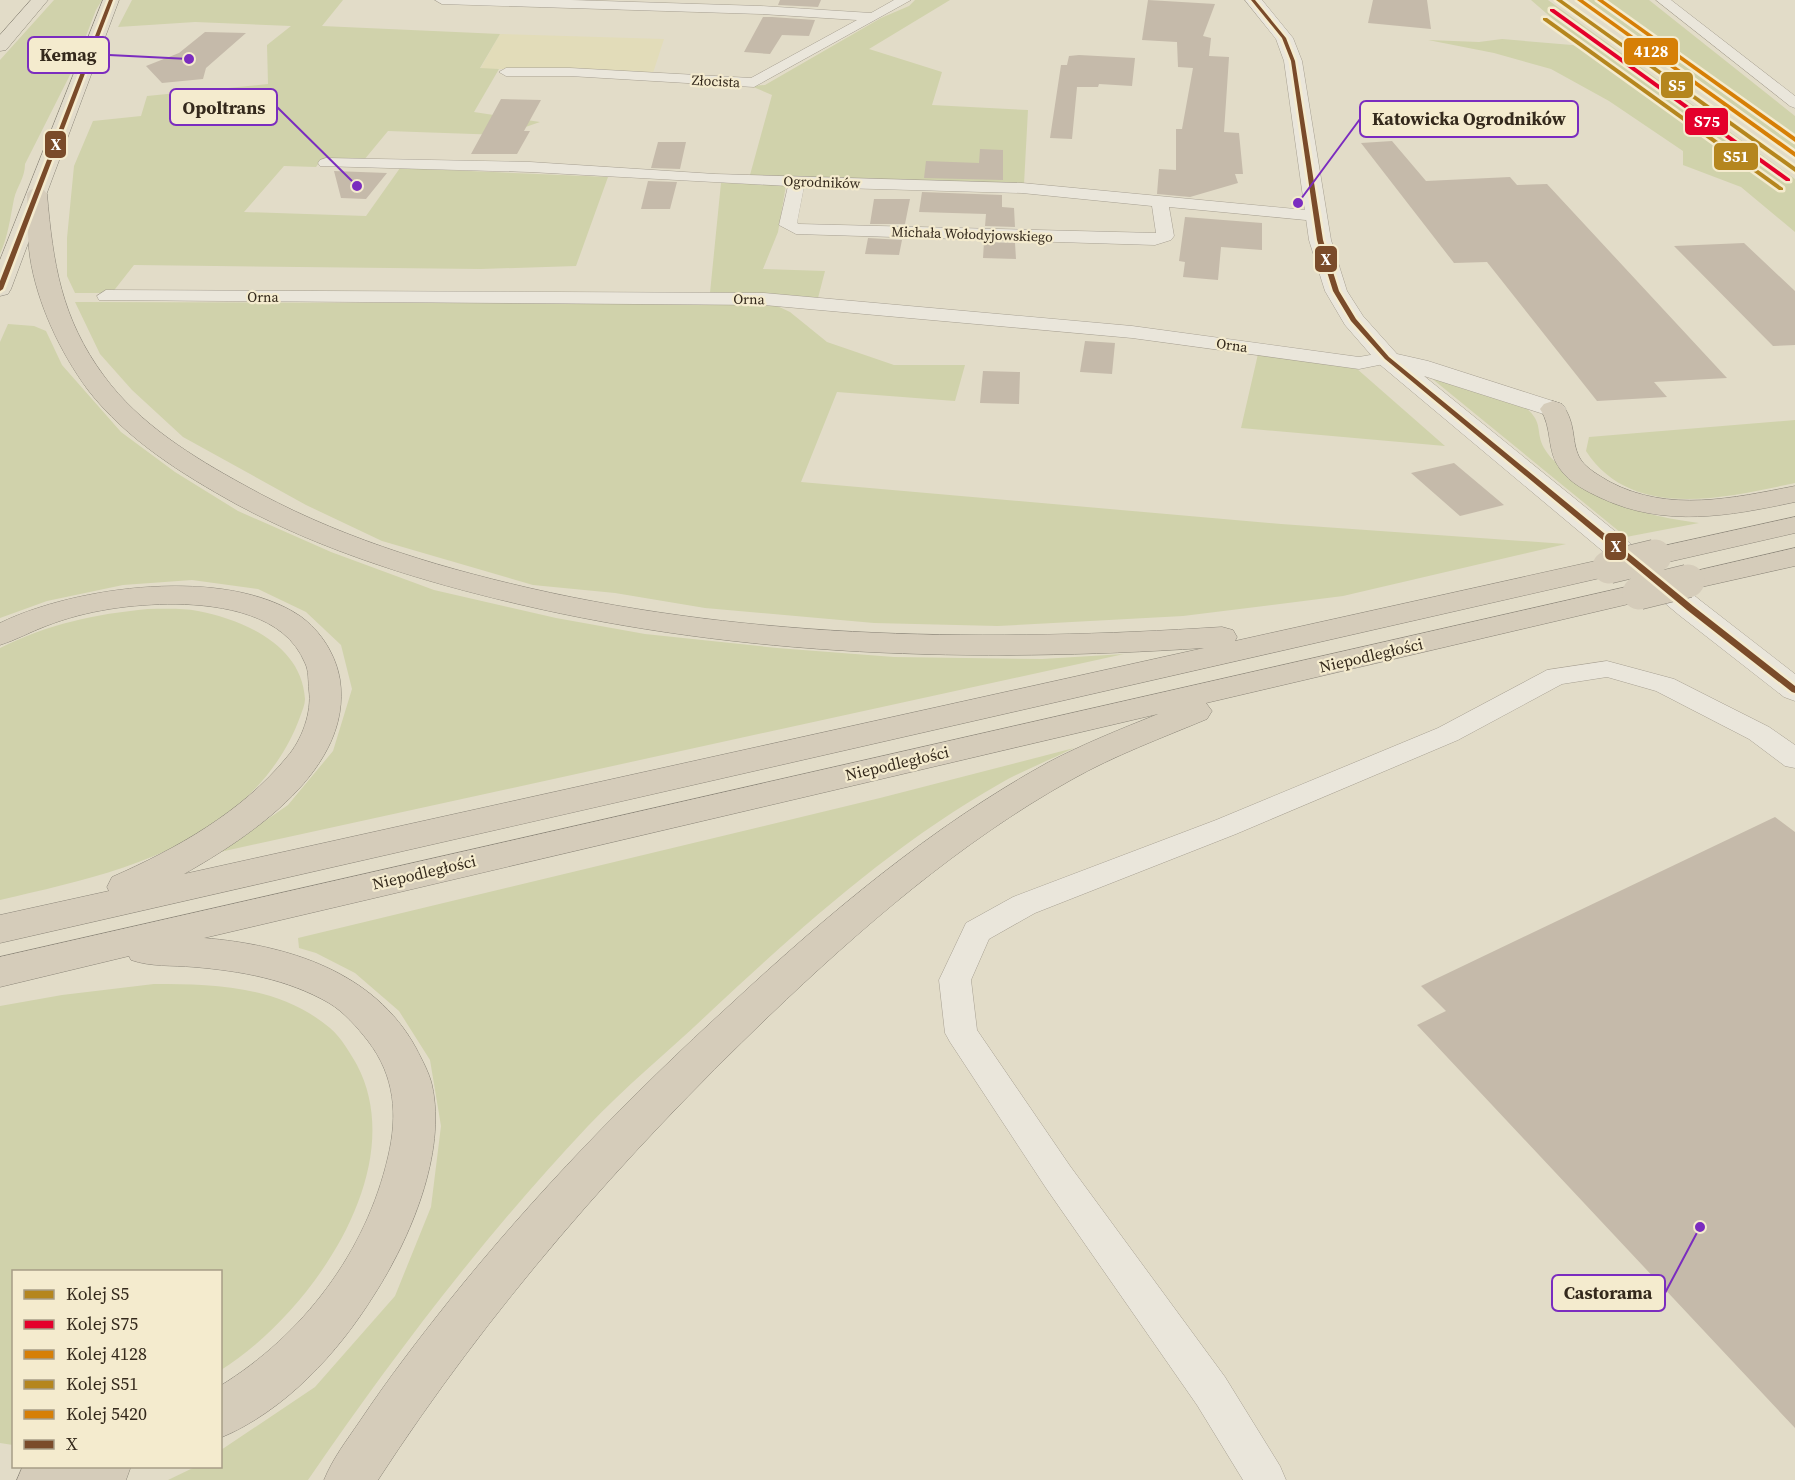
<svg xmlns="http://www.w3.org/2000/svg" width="1795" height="1480" font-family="'Source Serif 4',serif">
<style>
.farmland{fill:#e2dcb9}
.green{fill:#d0d2ab}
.building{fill:#c5baaa}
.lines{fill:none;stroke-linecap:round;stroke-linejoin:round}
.minor-casing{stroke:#a7a092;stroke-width:1}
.tertiary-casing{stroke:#a7a092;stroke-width:1}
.primary-casing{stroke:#8c8679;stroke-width:1}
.motorway-casing{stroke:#8c8679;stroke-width:1}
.minor{fill:#eae6db;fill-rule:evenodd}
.tertiary{fill:#eae6db;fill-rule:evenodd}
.primary{fill:#e2dccb;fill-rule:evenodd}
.motorway{fill:#d5ccba;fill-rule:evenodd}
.motorway-bridge-casing{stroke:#8c8679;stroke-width:34;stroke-linecap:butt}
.motorway-bridge{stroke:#d5ccba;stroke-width:33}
.bus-1-casing{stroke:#f4ebce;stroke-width:5}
.bus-1{fill:#7a4b2a;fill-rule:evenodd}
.rail-1-casing{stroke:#f4ebce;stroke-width:5}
.rail-2-casing{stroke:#f4ebce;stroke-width:5}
.rail-3-casing{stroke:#f4ebce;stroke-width:5}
.rail-4-casing{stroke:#f4ebce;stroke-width:5}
.rail-5-casing{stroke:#f4ebce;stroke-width:5}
.rail-1{fill:#b5861e;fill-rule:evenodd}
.rail-2{fill:#e4002b;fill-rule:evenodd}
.rail-3{fill:#d67f06;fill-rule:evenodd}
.rail-4{fill:#b5861e;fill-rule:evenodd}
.rail-5{fill:#d67f06;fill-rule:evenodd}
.labels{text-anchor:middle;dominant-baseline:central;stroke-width:4.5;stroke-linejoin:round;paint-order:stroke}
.far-street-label{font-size:14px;fill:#34291c;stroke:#f4ebce}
.street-label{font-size:16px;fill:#34291c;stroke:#f4ebce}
.leader{fill:none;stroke:#7b2cbf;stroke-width:2}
.callout-dot{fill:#7b2cbf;stroke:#f4ebce;stroke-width:2}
.callout{fill:#f4ebce;stroke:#7b2cbf;stroke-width:2}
.callout-label{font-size:18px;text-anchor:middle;font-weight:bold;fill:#34291c}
.line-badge{stroke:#f4ebce;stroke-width:2}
.badge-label{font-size:16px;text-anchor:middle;font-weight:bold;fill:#fff}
</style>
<rect width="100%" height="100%" fill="#e2dcc8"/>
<path class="farmland" d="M500,34L664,39L653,73L571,69H480Z"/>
<path class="green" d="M54,0H102L96,10L74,67L25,164C25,178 17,186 14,199C10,219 8,236 0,254V60Z
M132,0H343L322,26L500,34L480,68L499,69L474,112L540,122L502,135L388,131L364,160H321L316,167L284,166L244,212L366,216L400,168L608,177L576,266L481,269L134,265L112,293H75L67,276V238L74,166L93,121L141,116L147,96L268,84L267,45L291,26L195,22L118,27Z
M915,0H950L869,49L942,72L932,105L1028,110L1024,184L750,175L772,95L751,86L765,85L881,18L909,6Z
M1531,0H1548L1795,179V232L1741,187L1683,165V151L1609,101L1551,69L1494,53L1428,40L1479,42L1502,39L1584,46Z
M1577,0H1649L1795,116V155Z
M721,183L786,185L778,232L763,269L825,271L818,298L710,293Z
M75,302L773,304L790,312L827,342L894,365H965L955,401L837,392L801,482L1281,524L1566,544L1343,596L1183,616L998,626L874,623L705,608L615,593L533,585L382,541L306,505L183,437L132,390L100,354Z
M8,324L34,326L46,331L62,365L121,432L175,472L238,511L331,552L434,590L556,618L645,634L777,648L894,657L1042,659L1124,654L220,852L288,805L333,751L352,689L341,645L306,612L258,589L192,580L123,585L47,601L0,618V342Z
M1258,354L1356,368L1445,446L1241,428Z
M1430,377L1526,408C1544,423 1535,432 1544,448C1552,462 1566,471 1579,479C1624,508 1645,516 1699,523L1626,537Z
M1795,420V483C1727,497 1632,522 1586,451L1589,437Z
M148,609C164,609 182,608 198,611C244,620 302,645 305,699C305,705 302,711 300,717C287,753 264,783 235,808C170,863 81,881 0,900V648C48,624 95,614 148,609Z
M1074,748C1050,760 1024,770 1001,783C893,844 800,928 710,1012C670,1050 626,1086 588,1126C485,1235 393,1356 308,1480H168L195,1467L220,1466L221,1450L315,1387L395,1296L431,1207L441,1126L430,1060L399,1011L355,973L316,953L299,948L298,938L880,798Z
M154,984C216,984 280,986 330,1028C341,1037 350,1053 357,1065C412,1170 309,1315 221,1370L220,1272H14L13,1445L0,1443V1006L62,995Z"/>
<path class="building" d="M780,0H821L818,7L778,5Z
M1148,0L1215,4L1203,36L1211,38L1209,56L1229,57L1224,132L1239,133L1243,174H1235L1238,183L1190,197L1157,194L1159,169L1176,170V129H1182L1193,68L1178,67L1177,42L1142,40Z
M1373,0H1427L1431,29L1368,23Z
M763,17H772L815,20L809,36L782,35L770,54L744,52Z
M205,32L246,33L206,68L203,79L162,83L146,66L179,53Z
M1079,55L1135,58L1132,86L1099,84L1098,87H1077L1072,139L1050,138L1061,65H1067L1069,56Z
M501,99L541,100L524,131H530L517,154H471Z
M1392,141L1426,181L1510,177L1517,185L1547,184L1727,378L1654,382L1667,397L1597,401L1487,262L1454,263L1361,143Z
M658,142H686L680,169L651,168Z
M980,149L1003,150V180L924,178L926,161L979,163Z
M334,171L387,173L366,199L341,198Z
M648,181L677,182L670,209H641Z
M922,192L1002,195V207L1014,208L1015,227L985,226L986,214L919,212Z
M874,199H910L905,224H870Z
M1185,217L1262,223V250L1221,247L1218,280L1183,277L1185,262L1179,261Z
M868,238L902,240L899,255L865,254Z
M984,242L1015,243L1016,259L983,258Z
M1744,243L1795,291V345L1773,346L1674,246Z
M1085,341L1115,343L1112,374L1080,372Z
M983,371L1020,372L1019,404L980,403Z
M1454,463L1504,505L1460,516L1411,473Z
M1775,817L1795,832V1428L1417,1025L1446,1011L1421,986Z"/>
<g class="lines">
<defs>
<path id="minor" d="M435,0H571L761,6L871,13L894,0H911L754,87L570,76H506L499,72L506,68H570L751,78L857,20L761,14L442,4Z
M1656,0H1671L1795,96V108L1790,106Z
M326,158L530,162L715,174L1022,183L1316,211L1325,216L1316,221L1169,207L1174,236L1171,240L1155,245L796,234L779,225L788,186L530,172L320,166L318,163L320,160ZM804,187L1022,193L1152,206L1156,233L799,224L797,223Z
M106,290L764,293L1132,326L1359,357L1387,352L1394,354L1397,358L1394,362L1359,369L1132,338L764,305L99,300L97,296Z
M1607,661L1674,679L1769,727L1795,745V768L1785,766L1749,739L1656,691L1607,677L1562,684L1458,740L1236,834L1035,913L989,939L971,980L977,1030L1070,1166L1225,1377L1280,1466L1286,1480H1243L1197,1405L1046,1188L950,1042L945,1033L939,980L966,923L1013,897L1216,820L1438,728L1547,670Z"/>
<path id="tertiary" d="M1245,0H1262L1293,38L1302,61L1331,240L1347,291L1363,316L1397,354L1428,361L1562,404L1566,409L1562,414L1553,417L1424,376L1701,601L1795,674V701L1784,697L1679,615L1378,363L1345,325L1325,291L1309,240L1284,61L1276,39Z"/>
<path id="primary" d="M31,0H48L6,50L0,51V35Z
M103,0H119L11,289L8,294L0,296V260Z"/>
<path id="motorway" d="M37,188L44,190L47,194C53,263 61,318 104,376C139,424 193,457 244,485C333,535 429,565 529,588C757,640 990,642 1222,627L1233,630L1237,637L1235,641L1609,558L1619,561L1624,567L1619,573L1609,576L0,943V915L109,891L107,887L112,877C176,849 242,812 287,757C302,740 312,712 309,690C308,681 309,671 305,663C285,614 222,605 176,604C132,604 87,610 46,626C30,632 16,640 0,645V623C76,586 226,566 300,616C321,631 336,655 340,680C353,769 251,836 184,874L1204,648C974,663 744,657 518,604C421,581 325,552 236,504C182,474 127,440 88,390C60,352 37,303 30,257C27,236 28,215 27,194L30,190Z
M1553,401L1562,404C1578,426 1570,443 1581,460C1587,469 1600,476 1610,482C1669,513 1733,498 1795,486V502C1729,516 1665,528 1601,498C1586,491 1570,483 1560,469C1546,451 1553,428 1540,409L1544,404Z
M1795,517V533L1655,565L1645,562L1641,556L1645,550Z
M1795,548V566L1688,590L1678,587L1673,581L1678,575Z
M1639,584L1650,587L1654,593L1650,599L1206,703L1212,711L1207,719C1162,738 1115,755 1071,780C960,842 861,928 769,1016C622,1157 489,1309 378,1480H324C333,1458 347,1440 360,1421C388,1379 418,1340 449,1301C535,1194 630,1096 731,1004C828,914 931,827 1047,763C1083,744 1121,729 1158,714L204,938C287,945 374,971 416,1048C422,1060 429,1072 432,1085C447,1153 410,1239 374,1295C338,1353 285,1411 220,1438V1386C303,1335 366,1252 388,1157C398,1115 395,1076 368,1041C357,1027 344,1012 329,1003C287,979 241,971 194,967C172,965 151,967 131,960L129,956L0,987V957Z
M23,1466H131L126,1480H17Z"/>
</defs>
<use href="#minor" class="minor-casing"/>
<use href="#tertiary" class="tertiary-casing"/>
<use href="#primary" class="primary-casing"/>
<use href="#motorway" class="motorway-casing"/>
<use href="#minor" class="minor"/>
<use href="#tertiary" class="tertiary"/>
<use href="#primary" class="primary"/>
<use href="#motorway" class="motorway"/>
<defs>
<path id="motorway-bridge" d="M1609,567L1655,556
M1639,593L1688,581"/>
</defs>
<use href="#motorway-bridge" class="motorway-bridge-casing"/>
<use href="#motorway-bridge" class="motorway-bridge"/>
<defs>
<path id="bus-1" d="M109,0H113L3,289L0,291V281Z
M1251,0H1255L1286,38L1295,61L1323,240L1339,291L1356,319L1389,357L1693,606L1795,686V693L1792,692L1687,610L1385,359L1351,321L1333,291L1317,240L1291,61L1282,38Z"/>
</defs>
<use href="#bus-1" class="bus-1-casing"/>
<use href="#bus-1" class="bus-1"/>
<defs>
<path id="rail-1" d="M1556,0H1562L1795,167V172Z"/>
<path id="rail-2" d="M1550,9H1554L1790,179V181H1786L1550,11Z"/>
<path id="rail-3" d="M1577,0H1583L1795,152V157Z"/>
<path id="rail-4" d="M1543,18H1547L1783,188V190H1779L1543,20Z"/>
<path id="rail-5" d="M1597,0H1603L1795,137V142Z"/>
</defs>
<use href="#rail-1" class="rail-1-casing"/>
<use href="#rail-2" class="rail-2-casing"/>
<use href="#rail-3" class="rail-3-casing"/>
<use href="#rail-4" class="rail-4-casing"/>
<use href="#rail-5" class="rail-5-casing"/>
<use href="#rail-1" class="rail-1"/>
<use href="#rail-2" class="rail-2"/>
<use href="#rail-3" class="rail-3"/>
<use href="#rail-4" class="rail-4"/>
<use href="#rail-5" class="rail-5"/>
</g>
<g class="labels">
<g class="far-street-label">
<text transform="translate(716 81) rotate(3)">Złocista</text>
<text transform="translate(822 182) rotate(2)">Ogrodników</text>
<text transform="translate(972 234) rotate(2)">Michała Wołodyjowskiego</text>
<text x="263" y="297">Orna</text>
<text transform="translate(749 299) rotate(1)">Orna</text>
<text transform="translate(1232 345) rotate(8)">Orna</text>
</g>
<g class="street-label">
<text transform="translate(1371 655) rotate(-13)">Niepodległości</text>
<text transform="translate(897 763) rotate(-13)">Niepodległości</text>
<text transform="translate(424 872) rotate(-13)">Niepodległości</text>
</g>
</g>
<path class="leader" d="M189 59L109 55M357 186L277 107M1298 203L1360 119M1700 1227L1665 1293"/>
<g class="callout-dot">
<circle cx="189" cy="59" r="6"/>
<circle cx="357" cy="186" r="6"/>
<circle cx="1298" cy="203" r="6"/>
<circle cx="1700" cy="1227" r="6"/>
</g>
<g class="callout">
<rect x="28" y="37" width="81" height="36" rx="6"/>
<rect x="170" y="89" width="107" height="36" rx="6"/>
<rect x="1360" y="101" width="218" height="36" rx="6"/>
<rect x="1552" y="1275" width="113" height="36" rx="6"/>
</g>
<g class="callout-label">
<text x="68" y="61">Kemag</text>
<text x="224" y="114">Opoltrans</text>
<text x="1469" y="125">Katowicka Ogrodników</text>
<text x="1608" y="1299">Castorama</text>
</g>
<g class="line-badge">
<rect x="1623" y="37" width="56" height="29" rx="6" fill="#d67f06"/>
<rect x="1660" y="71" width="34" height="28" rx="6" fill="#b5861e"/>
<rect x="1684" y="107" width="45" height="29" rx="6" fill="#e4002b"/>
<rect x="44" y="130" width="23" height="29" rx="6" fill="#7a4b2a"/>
<rect x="1713" y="142" width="46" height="29" rx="6" fill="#b5861e"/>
<rect x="1314" y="245" width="24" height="28" rx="6" fill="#7a4b2a"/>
<rect x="1604" y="532" width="23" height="29" rx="6" fill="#7a4b2a"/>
</g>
<g class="badge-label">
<text x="1651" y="57">4128</text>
<text x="1677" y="91">S5</text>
<text x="1707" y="127">S75</text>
<text x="56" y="150">X</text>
<text x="1736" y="162">S51</text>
<text x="1326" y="265">X</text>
<text x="1616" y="552">X</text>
</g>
<rect x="12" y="1270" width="210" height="198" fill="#f4ebce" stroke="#a79d87" stroke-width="1.5"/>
<rect x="24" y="1290" width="30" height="9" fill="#b5861e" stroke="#a79d87" stroke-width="1.5"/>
<text x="66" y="1300" font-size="18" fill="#34291c">Kolej S5</text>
<rect x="24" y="1320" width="30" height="9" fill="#e4002b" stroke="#a79d87" stroke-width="1.5"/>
<text x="66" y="1330" font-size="18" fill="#34291c">Kolej S75</text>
<rect x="24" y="1350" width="30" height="9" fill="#d67f06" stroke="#a79d87" stroke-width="1.5"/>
<text x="66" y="1360" font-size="18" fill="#34291c">Kolej 4128</text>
<rect x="24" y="1380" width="30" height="9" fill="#b5861e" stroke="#a79d87" stroke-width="1.5"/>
<text x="66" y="1390" font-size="18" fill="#34291c">Kolej S51</text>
<rect x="24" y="1410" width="30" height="9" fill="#d67f06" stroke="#a79d87" stroke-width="1.5"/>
<text x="66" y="1420" font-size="18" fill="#34291c">Kolej 5420</text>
<rect x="24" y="1440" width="30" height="9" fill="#7a4b2a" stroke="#a79d87" stroke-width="1.5"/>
<text x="66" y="1450" font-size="18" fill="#34291c">X</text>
</svg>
